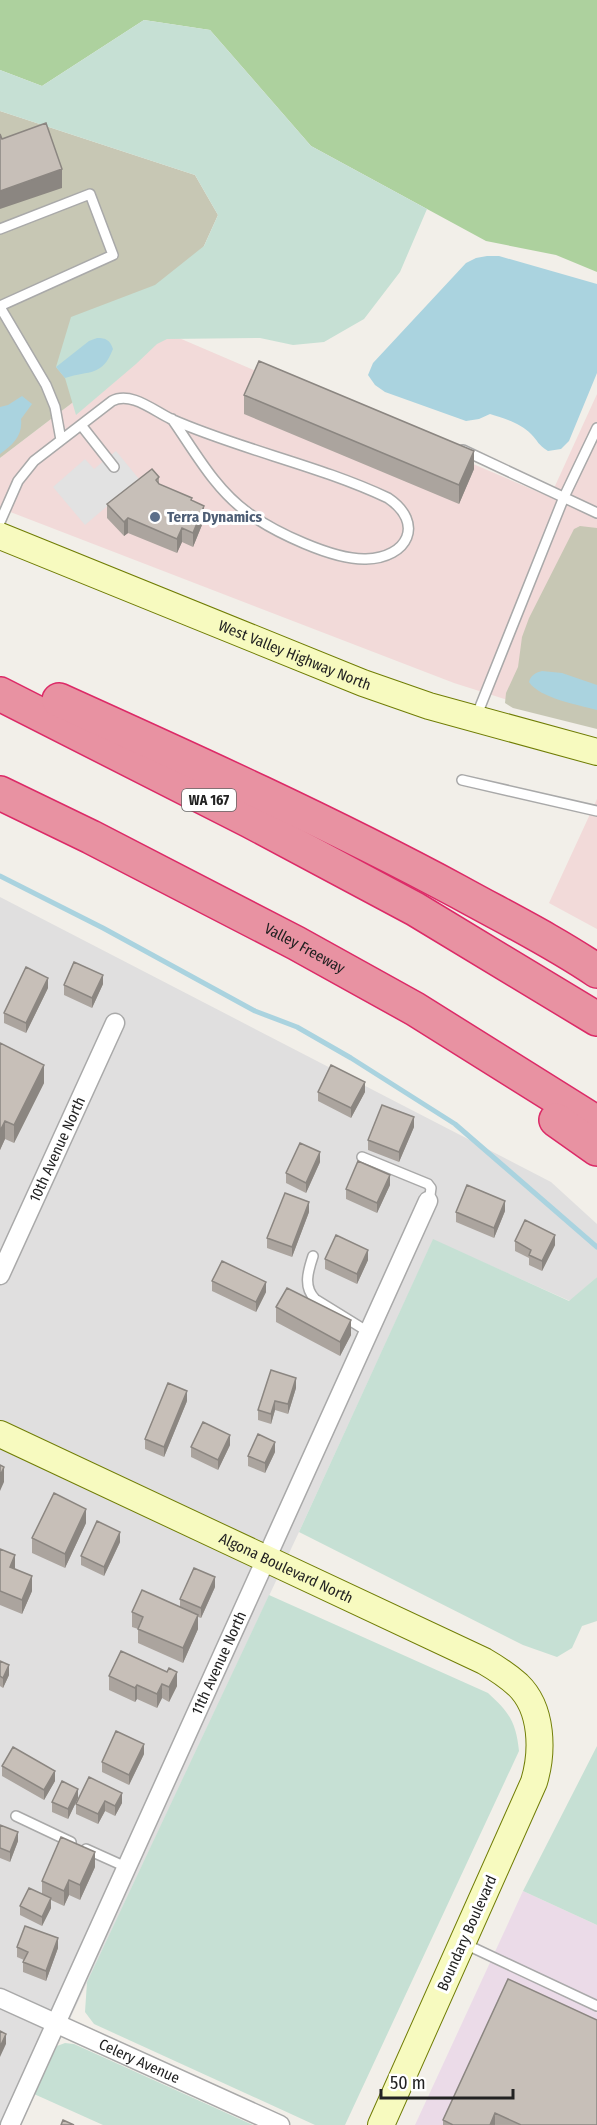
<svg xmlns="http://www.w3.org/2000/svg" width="597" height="2125" font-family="'Fira Sans Condensed',sans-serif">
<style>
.residential{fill:#e0dfdf}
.commercial{fill:#f2dad9}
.industrial{fill:#ebdbe8}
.construction{fill:#c7c7b4}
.forest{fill:#add19e}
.wetland{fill:#c6e0d4}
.parking{fill:#e2e2e2}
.water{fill:#aad3df}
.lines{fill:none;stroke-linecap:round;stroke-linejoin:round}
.stream{stroke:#aad3df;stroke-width:5}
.lane-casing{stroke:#a9a9a9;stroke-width:12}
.street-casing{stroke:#a9a9a9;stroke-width:21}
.secondary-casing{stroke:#707d05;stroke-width:28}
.highway-casing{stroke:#dc2a67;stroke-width:36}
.lane{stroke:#fff;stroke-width:9}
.street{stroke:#fff;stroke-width:18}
.secondary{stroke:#f7fabf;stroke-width:26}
.highway{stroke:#e892a2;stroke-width:33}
.wall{fill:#aba49e}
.shaded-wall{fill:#8b8681}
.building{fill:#c7bfb8;stroke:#8b8681;stroke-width:1.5}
.service-dot{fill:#5c6f8a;stroke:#fff;stroke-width:2}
.labels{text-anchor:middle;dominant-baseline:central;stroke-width:6;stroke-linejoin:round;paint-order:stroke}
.shield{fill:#fff;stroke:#646464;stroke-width:1.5}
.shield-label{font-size:14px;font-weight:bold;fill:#222}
.service-label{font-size:15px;font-weight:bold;fill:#4e5e75;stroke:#fff;text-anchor:start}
.street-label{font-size:15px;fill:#222;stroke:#fff}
</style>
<rect width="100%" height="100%" fill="#f2efe9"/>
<path class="residential" d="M0,897L551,1182L597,1224V1277L570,1301L433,1240L299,1532L20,2125H0Z"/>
<path class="commercial" d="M165,332L550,497L597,394V726L564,718L454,683L0,508V458Z
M597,799V929L549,903Z"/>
<path class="industrial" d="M523,1891L597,1925V2125H415Z"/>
<path class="construction" d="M0,111L195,175L218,215L165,332L0,458Z
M580,526L597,528V729L513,708L505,703L506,693L518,667L522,637L529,618L574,529Z"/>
<path class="forest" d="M0,0H597V272L556,255L486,241L311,146L210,30L144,20L42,86L0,70Z"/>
<path class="wetland" d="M144,20L210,30L311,146L427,209L400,272L364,319L324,342L293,345L260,338L167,339L157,344L136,364L76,415L65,378L56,367L71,317L155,285L204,246L218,215L195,175L0,111V70L42,86Z
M433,1239L569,1301L597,1277V1621L582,1626L572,1648L557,1657L523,1645L299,1532Z
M269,1595L488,1693C509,1712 516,1722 519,1751L345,2125H315L94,2024L85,2012L87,1982Z
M597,1746V1925L523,1891Z
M65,2043L74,2044L253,2125H103L34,2094L57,2046Z"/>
<path class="parking" d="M116,451L139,479L85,525L53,487L85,459L94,469Z"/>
<path class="water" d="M487,256H499L597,284V373L569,441L561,449L548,451C538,445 538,441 531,434C521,423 503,418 490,414L479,419L466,421L385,392L375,385L368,375L373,363L466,263L476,258Z
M97,338C106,338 110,340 113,349C102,377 90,370 65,378L56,367L89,341Z
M22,396L32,404L21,419C23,435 13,445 0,454V407L8,405Z
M542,671L562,673L597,685V710C579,705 539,698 529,682C531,675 535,673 542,671Z"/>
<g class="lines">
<path class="stream" d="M0,876L103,928L255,1011L297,1027L351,1058L455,1124L597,1247"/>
<defs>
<path id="lane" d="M0,229L90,194L113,255L0,306
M0,307L46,385L55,407L61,440
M81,425L114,467
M463,450L597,513
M0,522L18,481L34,461L112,401C131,391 154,411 171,419C241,450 318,465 388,498C425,523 408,558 366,559C333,560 274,532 247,512C215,489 195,452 172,419
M476,717L564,497L597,428
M462,780L597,811
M362,1157L428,1184L431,1188L429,1202
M313,1256C308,1271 303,1287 315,1299L370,1333
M16,1816L71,1842
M86,1849L126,1867
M465,1944L597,2006"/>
<g id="street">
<path id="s1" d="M0,1275L115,1023"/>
<path id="s2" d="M0,1998L280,2125"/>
<path id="s3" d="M10,2125L428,1201"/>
</g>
<g id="secondary">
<path id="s4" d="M0,536L363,683L429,706L597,752"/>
<path id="s5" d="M0,1434L484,1661C496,1668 508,1676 518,1685C543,1709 543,1752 534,1782L381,2125"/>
</g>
<g id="highway">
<path d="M0,694L250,821L415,909L597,1019"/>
<path d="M59,700C194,761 329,822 459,892C506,918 553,941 597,971"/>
<path id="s6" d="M0,793L91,837L296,943L415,1009L597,1123"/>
<path d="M556,1120L597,1149"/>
</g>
</defs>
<use href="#lane" class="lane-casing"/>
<use href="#street" class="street-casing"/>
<use href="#secondary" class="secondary-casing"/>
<use href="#highway" class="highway-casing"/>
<use href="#lane" class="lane"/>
<use href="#street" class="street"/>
<use href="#secondary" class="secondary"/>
<use href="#highway" class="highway"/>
</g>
<path class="wall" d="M244,395L474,469L459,504L244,414Z
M159,477V484L192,501L204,520L193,547L182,542L177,553L128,533L124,536L107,518V504Z
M103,984L92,1008L64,995V985Z
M48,988L26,1033L4,1023V1013Z
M0,1043L44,1083L14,1143L5,1139L0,1150Z
M318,1092H365L351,1118L318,1101Z
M414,1127L399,1162L368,1150V1140Z
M320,1162L306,1193L286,1183V1173Z
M390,1185L377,1213L346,1199V1189Z
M505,1211L494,1238L456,1222V1212Z
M309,1212L292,1257L267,1248V1238Z
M515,1241L555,1245L542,1271L529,1265V1258L515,1251Z
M325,1259L368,1260L357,1284L325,1269Z
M212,1281L266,1292L256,1312L212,1291Z
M276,1307L351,1335L340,1356L276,1322Z
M296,1388L288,1414L275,1410L271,1424L258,1420V1410Z
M187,1401L164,1457L145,1449V1439Z
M230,1445L218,1470L191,1457V1447Z
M275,1452L265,1473L248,1466V1456Z
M86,1523L65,1568L32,1553V1538Z
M120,1542L104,1576L81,1565V1556Z
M0,1549L32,1591L22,1614L0,1605Z
M215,1587L201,1618L198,1617V1629L183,1663L138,1643V1629L132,1627V1612L180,1607V1599Z
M0,1661L9,1675L3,1688L0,1686Z
M109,1676L177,1686L169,1702L162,1698L157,1708L137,1699L135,1702L109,1690Z
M144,1754L129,1785L102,1772V1762Z
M2,1766L55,1781L44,1800L2,1776Z
M89,1777L122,1803L115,1816L105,1811L98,1824L76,1814V1804Z
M78,1798L68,1819L52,1812V1802Z
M0,1825L18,1841L10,1862L0,1858Z
M95,1867L80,1900L69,1895L64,1906L51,1900V1908L42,1926L20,1915V1906L42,1894V1881Z
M17,1947L58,1948L46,1981L23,1972V1962L24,1960L17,1957Z
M597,2020V2125H443V2120Z"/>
<path class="shaded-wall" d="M62,169V188L0,209V191Z
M474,451V469L459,504V485Z
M204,506V520L193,547V533Z
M128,518V533L124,536V522Z
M182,528V542L177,553V539Z
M103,975V984L92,1008V998Z
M48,978V988L26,1033V1023Z
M44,1065V1083L14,1143V1125Z
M365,1082V1092L351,1118V1108Z
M414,1117V1127L399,1162V1152Z
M5,1121V1139L0,1150V1131Z
M320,1152V1162L306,1193V1183Z
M390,1175V1185L377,1213V1203Z
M505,1201V1211L494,1238V1228Z
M309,1202V1212L292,1257V1247Z
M555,1235V1245L542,1271V1261Z
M368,1250V1260L357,1284V1274Z
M266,1282V1292L256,1312V1302Z
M351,1320V1335L340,1356V1342Z
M296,1378V1388L288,1414V1404Z
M187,1391V1401L164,1457V1447Z
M275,1401V1410L271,1424V1414Z
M230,1435V1445L218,1470V1460Z
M275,1442V1452L265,1473V1463Z
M4,1467V1482L0,1491V1476Z
M86,1509V1523L65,1568V1554Z
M120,1532V1542L104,1576V1567Z
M15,1555V1569L10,1567Z
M32,1576V1591L22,1614V1600Z
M215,1577V1587L201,1618V1608Z
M198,1615V1629L183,1663V1648Z
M9,1665V1675L3,1688V1678Z
M177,1672V1686L169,1702V1687Z
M162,1684V1698L157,1708V1694Z
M137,1685V1699L135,1702V1688Z
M144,1744V1754L129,1785V1775Z
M55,1771V1781L44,1800V1790Z
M78,1789V1798L68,1819V1809Z
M122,1793V1803L115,1816V1806Z
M105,1801V1811L98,1824V1814Z
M18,1832V1841L10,1862V1852Z
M95,1852V1867L80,1900V1885Z
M69,1880V1895L64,1906V1891Z
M51,1898V1908L42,1926V1917Z
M58,1938V1948L46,1981V1971Z
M6,2034V2044L0,2057V2047Z
M495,2113V2125H490Z"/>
<path class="building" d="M46,123L62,169L0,191V134L2,139Z
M259,361L474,451L459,485L244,395Z
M152,469L159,477L156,480L159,484L192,498L191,500L204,506L193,533L182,528L177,539L128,518L124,522L107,504Z
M74,962L103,975L92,998L64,985Z
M26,967L48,978L26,1023L4,1013Z
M0,1043L44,1065L14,1125L5,1121L0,1131Z
M331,1065L365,1082L351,1108L318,1092Z
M382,1105L414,1117L399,1152L368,1140Z
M300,1143L320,1152L306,1183L286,1173Z
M358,1161L390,1175L377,1203L346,1189Z
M467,1185L505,1201L494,1228L456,1212Z
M285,1193L309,1202L292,1247L267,1238Z
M525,1220L555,1235L542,1261L529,1255L531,1250L515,1241Z
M336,1235L368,1250L357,1274L325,1259Z
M222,1261L266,1282L256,1302L212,1281Z
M287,1288L351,1320L340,1342L276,1307Z
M271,1370L296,1378L288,1404L275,1401L271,1414L258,1410Z
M168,1383L187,1391L164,1447L145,1439Z
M203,1422L230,1435L218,1460L191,1447Z
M258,1434L275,1442L265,1463L248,1456Z
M0,1465L4,1467L0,1476Z
M54,1493L86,1509L65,1554L32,1538Z
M97,1521L120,1532L104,1567L81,1556Z
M0,1549L15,1555L10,1567L32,1576L22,1600L0,1591Z
M194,1568L215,1577L201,1608L180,1599Z
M142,1590L198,1615L183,1648L138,1629L143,1617L132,1612Z
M121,1651L167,1672L169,1668L177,1672L169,1687L162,1684L157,1694L137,1685L135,1688L109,1676Z
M0,1661L9,1665L3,1678L0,1676Z
M116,1731L144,1744L129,1775L102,1762Z
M13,1747L55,1771L44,1790L2,1766Z
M89,1777L122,1793L115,1806L105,1801L98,1814L76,1804Z
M62,1781L78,1789L68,1809L52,1802Z
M0,1825L18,1832L10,1852L0,1848Z
M61,1837L95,1852L80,1885L69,1880L64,1891L42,1881Z
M29,1888L51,1898L42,1917L20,1906Z
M25,1926L58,1938L46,1971L23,1962L28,1952L17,1947Z
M508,1979L597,2020V2125H521L495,2113L490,2125H453L443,2120Z
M0,2031L6,2034L0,2047Z
M63,2120L74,2125H61Z"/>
<circle class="service-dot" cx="155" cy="517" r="6"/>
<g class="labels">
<rect class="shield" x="182" y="789" width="54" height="22" rx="4.5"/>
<g class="shield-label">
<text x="209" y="800">WA 167</text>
</g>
<g class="service-label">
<text x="167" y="517">Terra Dynamics</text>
</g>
<g class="street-label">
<text stroke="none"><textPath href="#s4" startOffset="318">West Valley Highway North</textPath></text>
<text stroke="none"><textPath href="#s6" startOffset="342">Valley Freeway</textPath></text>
<text stroke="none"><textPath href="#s1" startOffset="138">10th Avenue North</textPath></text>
<text stroke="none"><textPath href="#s5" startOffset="316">Algona Boulevard North</textPath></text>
<text stroke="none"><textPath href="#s3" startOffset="507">11th Avenue North</textPath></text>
<text transform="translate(467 1933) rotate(-66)">Boundary Boulevard</text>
<text stroke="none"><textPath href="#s2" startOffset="153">Celery Avenue</textPath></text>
</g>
</g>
<path d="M381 2089v9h132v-9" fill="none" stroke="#222222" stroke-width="3"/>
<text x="390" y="2089" font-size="18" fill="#222222" stroke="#ffffff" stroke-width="4.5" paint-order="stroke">50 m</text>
</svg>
